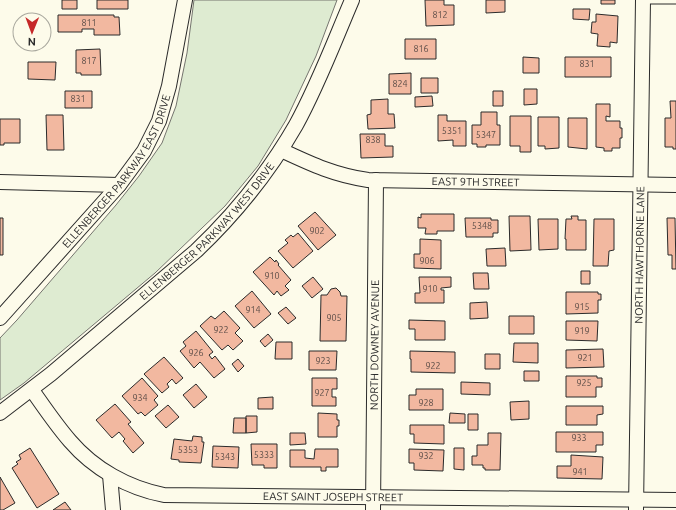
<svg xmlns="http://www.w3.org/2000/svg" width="676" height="510" font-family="Ubuntu,sans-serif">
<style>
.green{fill:#deebd1;stroke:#74746e}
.building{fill:#f2b8a0;stroke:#2b2b2b}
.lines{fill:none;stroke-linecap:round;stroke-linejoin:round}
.service-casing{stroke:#2b2b2b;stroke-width:9}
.minor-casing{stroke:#2b2b2b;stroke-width:16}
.service{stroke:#fdfbea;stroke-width:7}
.minor{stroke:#fdfbea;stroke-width:14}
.labels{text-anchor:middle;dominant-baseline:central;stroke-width:3;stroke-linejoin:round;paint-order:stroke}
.number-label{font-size:9px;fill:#5d4e48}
.street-label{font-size:11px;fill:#2b2b2b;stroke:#fdfbea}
</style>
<rect width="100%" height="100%" fill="#fdfbea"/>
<path class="green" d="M194,0H337L316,56L286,120L258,166L225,206L155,273L24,383L0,400V338L17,320L116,205L139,176L162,143L176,106L187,53Z"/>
<path class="building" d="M62,0H77V9H62Z
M97,0H128V9H97Z
M425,0H444V5H454V25L426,26Z
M486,0H505V12L486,13Z
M601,0H615V4H601Z
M573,9H590L589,20L573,19Z
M596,14L618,16L617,43L610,42V47L597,46L598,34L591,33L592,22H596Z
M58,15H114V17H119L120,35H94V29H82V32H58Z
M405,39H436V59H405Z
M100,49L101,75H81V73H76V50Z
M523,57L539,58V73H523Z
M565,57H611V77H565Z
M28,62H56L55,80L28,79Z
M411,73V94H389V74Z
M421,78H438V93H421Z
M524,89H537V104L524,105Z
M65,91H92V108H65Z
M493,91H503V106H493Z
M432,96L433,106L415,107V97Z
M388,99V114H394L395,128L368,129L367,115L371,114V100Z
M670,101H676V149H673V147H665V118H671Z
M596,104H610V117L606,116V121H620V128H622V138H620V148H612V151H604V148L596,147Z
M481,112H497V125H500V145H486V147H477V144H472V125H481Z
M46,115H63L64,150H47Z
M438,115H447V121H466V146H453V140L438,141Z
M510,116H531V152H520V146H510Z
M538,117H559V148L545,149V146H538Z
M568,118H587V149L568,147Z
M0,119H20V143H4V145H0Z
M360,134H385V146H393V157L361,158Z
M315,212L336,235L318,250L298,226Z
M421,214H454V231H437V234H425L426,228H418V217L421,218Z
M509,216H530L531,250L510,251Z
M571,216H578V220H586V250H566V239H565L566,219H572Z
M0,218H3V255H0Z
M465,218H491V220H498V233H493V237H466Z
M667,218H675L676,269H672V255H668Z
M538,219H558V249L539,250Z
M594,219H614V250L609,251L608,266H593Z
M298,233L313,251L293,268L278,251L288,243L285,240L291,235L293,237Z
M420,239L441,240V269L414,268V254H420Z
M505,248L506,266H487L486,249Z
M270,257L275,262L276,260L279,264L278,265L291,280L285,286L289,290L281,296L277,291L274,295L253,272Z
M581,271H590V284H581Z
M473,273H488L489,289H474Z
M313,277L323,289L312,298L302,286Z
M419,277H451V287L441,288V290H444V303H415V293H420Z
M336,288L340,292L341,296H347L346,341H320L321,295H327L331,289Z
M252,291L271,314L254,328L235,306Z
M566,292H598V294H601V300H598V313L566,314Z
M487,302L488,318L470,319V303Z
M286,307L296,318L288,324L278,313Z
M224,311L240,328L235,333L243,341L233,350L228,345L222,350L200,326L211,316L215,319Z
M509,316H534V334H509Z
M409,320L445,321V340H415V329H409Z
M566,321H598L597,341L566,340Z
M196,331L213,352L209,355L212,359L215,356L225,369L214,378L200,362L194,368L180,351L186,346L183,342Z
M268,334L273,340L265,347L260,341Z
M276,342H292V359H275Z
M514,343H538V363L513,362Z
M603,349L604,367L566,368V350Z
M309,351H337L336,370H309Z
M410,351L455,352V373L411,372V359H410Z
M485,354H500V369H485Z
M164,357L183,378L176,384L172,379L167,384L169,387L162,393L144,374Z
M238,359L244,366L238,372L232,364Z
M524,371H539V381H524Z
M566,376H597V378H602V387H596V397H566Z
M142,378L158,396L154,400L158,405L145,416L141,412L138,414L122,396Z
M312,378H337V389H332V397H336V406H312Z
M461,382L490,383V395L461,394Z
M196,384L207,397L194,408L183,395Z
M416,389H443V410H409V395H416Z
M273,397V409H258V398Z
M529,401V419L511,420L510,402Z
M115,404L131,422L128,424L144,443L133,453L123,441L125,439L119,432L112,438L96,420Z
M168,405L179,417L166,428L155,416Z
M566,406H603V414L597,415V425H566Z
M318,413L337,414V420H339V426H337V437H318Z
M450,413L465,414V423H449Z
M468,414H478V430H468Z
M246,416H257V432L246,433Z
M234,418H246V433H233Z
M410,425H444V444L414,443V434H410Z
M556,432H603V445H596V452H556Z
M290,433H305L306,444L290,445Z
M488,433H501L500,470H485V468H483V465H472V456H477V445H488Z
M193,436L202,437V442H204L201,463L179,462V460L171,459L174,439L192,441Z
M251,444H277V468H264V465H252Z
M213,446L239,447L238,468L212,467Z
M30,448L59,494L37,508L12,468L18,464L16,462L21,459L19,455Z
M454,448H464V470L454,469Z
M315,449H338V467H326V471H321V467H290V450H305V458L314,459Z
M409,449L444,450L443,471L414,470V463H409Z
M571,455L603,457L602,479L557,478V466H571Z
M0,477L15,503L3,510H0Z
M65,502L71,510H53Z"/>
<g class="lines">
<defs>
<path id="service" d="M643,0H676"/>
<g id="minor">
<path id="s1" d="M281,150C311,164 334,175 368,180L676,185"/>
<path d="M0,182L119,185"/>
<path id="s2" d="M0,318L119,185L144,151L159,121L169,86L185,0"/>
<path id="s3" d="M32,390C44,407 56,425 70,441C94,469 128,488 164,495L676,500"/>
<path id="s4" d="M0,413L51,374L196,251C235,214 269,172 296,125C318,85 334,42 352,0"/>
<path d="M110,475L113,510"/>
<path id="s5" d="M373,510L376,180"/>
<path id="s6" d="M636,510L643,0"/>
</g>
</defs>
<use href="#service" class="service-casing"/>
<use href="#minor" class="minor-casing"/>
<use href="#service" class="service"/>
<use href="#minor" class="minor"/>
</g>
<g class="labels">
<g class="number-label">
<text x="440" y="15">812</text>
<text x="89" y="23">811</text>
<text x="421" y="49">816</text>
<text x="89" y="61">817</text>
<text x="587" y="64">831</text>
<text x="400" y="84">824</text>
<text x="78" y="99">831</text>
<text x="452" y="131">5351</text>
<text x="486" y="135">5347</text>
<text x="373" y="140">838</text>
<text x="482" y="226">5348</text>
<text x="317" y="231">902</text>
<text x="427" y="261">906</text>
<text x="272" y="276">910</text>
<text x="430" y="289">910</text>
<text x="582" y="307">915</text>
<text x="253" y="310">914</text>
<text x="334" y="318">905</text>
<text x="221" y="330">922</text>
<text x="582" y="331">919</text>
<text x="196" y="353">926</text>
<text x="585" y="358">921</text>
<text x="323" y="361">923</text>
<text x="433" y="366">922</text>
<text x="584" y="383">925</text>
<text x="322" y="393">927</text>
<text x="140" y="398">934</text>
<text x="426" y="403">928</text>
<text x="579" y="438">933</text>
<text x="188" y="450">5353</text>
<text x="264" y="455">5333</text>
<text x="426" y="456">932</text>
<text x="225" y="457">5343</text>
<text x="580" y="472">941</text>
</g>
<g class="street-label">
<text stroke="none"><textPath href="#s2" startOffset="189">ELLENBERGER PARKWAY EAST DRIVE</textPath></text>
<text stroke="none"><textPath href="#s1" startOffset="200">EAST 9TH STREET</textPath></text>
<text stroke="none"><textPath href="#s4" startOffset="276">ELLENBERGER PARKWAY WEST DRIVE</textPath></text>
<text stroke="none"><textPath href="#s6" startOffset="255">NORTH HAWTHORNE LANE</textPath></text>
<text stroke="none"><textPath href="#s5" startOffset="165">NORTH DOWNEY AVENUE</textPath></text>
<text stroke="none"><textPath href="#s3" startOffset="343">EAST SAINT JOSEPH STREET</textPath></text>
</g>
</g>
<g transform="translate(32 32) rotate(181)"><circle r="19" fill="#fdfbea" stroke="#a9a89e"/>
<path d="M0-3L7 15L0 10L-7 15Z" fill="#c62828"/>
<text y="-6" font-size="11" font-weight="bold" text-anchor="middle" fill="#2b2b2b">N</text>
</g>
</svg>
